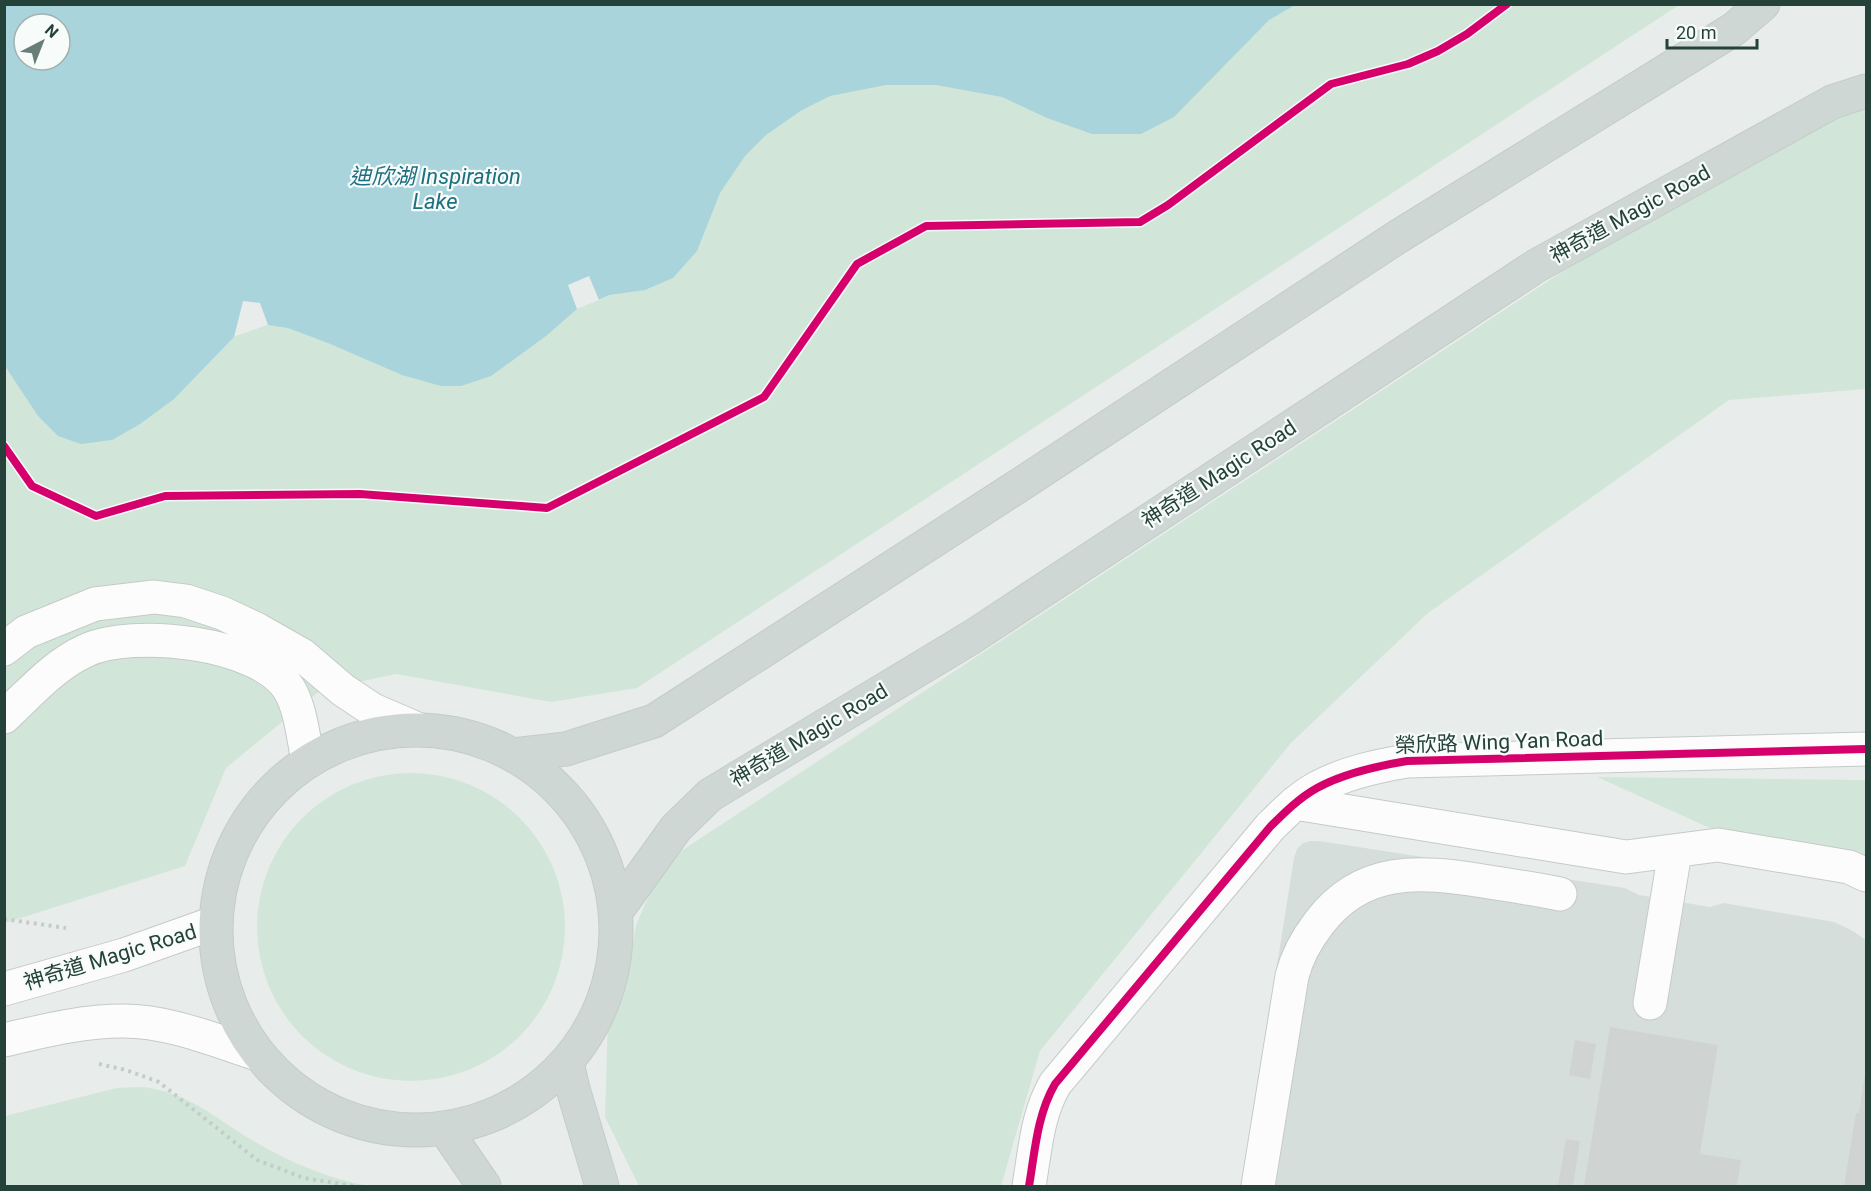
<svg xmlns="http://www.w3.org/2000/svg" width="1871" height="1191" font-family="Roboto,'Noto Sans TC',sans-serif">
<style>
.built{fill:#d6dedb}
.green{fill:#d1e6d8;fill-rule:evenodd}
.water{fill:#a9d4db;fill-rule:evenodd}
.pier{fill:#e8edeb}
.building{fill:#cfd4d2}
.lines{fill:none;stroke-linecap:round;stroke-linejoin:round}
.minor-casing{stroke:#c5cac8;stroke-width:35}
.major-casing{stroke:#c3ccc9;stroke-width:35}
.path{stroke:#c3ccca;stroke-width:4;stroke-dasharray:3 4.5;stroke-linecap:butt}
.minor{stroke:#fcfcfc;stroke-width:33}
.major{stroke:#cfd7d5;stroke-width:33}
.cycleway-casing{stroke:#f7fbf9;stroke-width:11}
.cycleway{stroke:#d6006c;stroke-width:8}
.labels{text-anchor:middle;dominant-baseline:central;stroke-width:4.5;stroke-linejoin:round;paint-order:stroke}
.street-label{font-size:21px;fill:#24423a;stroke:#f7fbf9}
.water-label{font-size:22px;font-style:italic;fill:#1c6f80;stroke:#f7fbf9}
</style>
<rect width="100%" height="100%" fill="#e8edeb"/>
<path class="built" d="M1310,841H1319L1625,888L1639,895L1710,907L1724,903L1834,922L1851,930L1866,940V1186H1242L1294,858L1297,849L1303,843Z"/>
<path class="green" d="M5,5H1679L637,688L551,702L396,674L321,690L226,768L185,866L5,923ZM24,24H60V60H24Z
M1866,105V389L1729,400L1428,613L1291,743L1040,1051L1001,1186H639L605,1117L608,1016L629,968L636,925L652,888L672,857L1696,184L1772,143Z
M257 927a154 154 0 1 1 308 0a154 154 0 1 1-308 0Z
M1597,777L1866,780V887L1805,871Z
M117,1088C129,1088 142,1086 154,1089C191,1096 216,1118 247,1137C285,1160 327,1179 370,1186H5V1116Z"/>
<path class="water" d="M4,5H1295L1269,20L1174,117L1141,134H1092L1047,118L1002,97L936,85H886L830,96L802,110L766,135L745,156L720,193L697,251L673,278L645,290L609,295L577,309L546,336L491,376L461,386H441L402,375L328,343L288,328L268,325L234,337L174,399L140,424L112,440L81,444L58,436L38,416L5,366ZM24,24H60V60H24Z"/>
<path class="pier" d="M589,276L599,300L577,309L568,285Z
M243,301L260,303L268,325L234,337Z"/>
<path class="building" d="M1610,1027L1718,1045L1700,1154L1741,1160L1737,1186H1584Z
M1575,1040L1596,1044L1590,1079L1569,1075Z
M1865,1073L1866,1186H1844L1856,1113H1859Z
M1566,1139L1580,1141L1573,1186L1558,1185Z"/>
<g class="lines">
<defs>
<path id="minor" d="M4,649L26,632L95,604L154,597L186,601L222,613L258,630L302,655L343,690L373,710L417,729
M4,717C29,694 54,665 85,651C132,628 260,642 289,689C301,709 303,737 308,760
M1295,803L1626,857L1718,845L1849,867L1866,875
M4,989L124,955L214,923
M1650,1003L1675,852
M4,1040C43,1031 82,1021 123,1021C169,1021 214,1040 257,1054
M1029,1186C1035,1151 1037,1115 1055,1084L1270,827C1284,813 1299,798 1317,788C1344,773 1377,766 1407,761L1866,749
M1258,1186L1292,976C1297,956 1306,940 1319,923C1362,866 1419,871 1483,881C1509,885 1534,889 1560,894"/>
<path id="major" d="M216 930a200 200 0 1 1 400 0a200 200 0 1 1-400 0Z
M513,755L566,749L654,721L1012,490L1399,236L1734,29L1763,4
M615,913L676,828L710,795L972,637L1536,266L1832,102L1866,91
M567,1063L573,1089L602,1186
M445,1129L484,1186"/>
</defs>
<use href="#minor" class="minor-casing"/>
<use href="#major" class="major-casing"/>
<path class="path" d="M4,919L66,928
M99,1064L126,1070L159,1082L257,1160L304,1178L354,1186"/>
<use href="#minor" class="minor"/>
<use href="#major" class="major"/>
<defs>
<path id="cycleway" d="M4,446L32,486L96,516L165,496L360,494L547,508L764,397L857,264L926,226L1140,222L1168,205L1331,84L1408,64L1438,51L1467,34L1507,4
M1029,1186C1035,1151 1037,1115 1055,1084L1270,827C1284,813 1299,798 1317,788C1344,773 1377,766 1407,761L1866,749"/>
</defs>
<use href="#cycleway" class="cycleway-casing"/>
<use href="#cycleway" class="cycleway"/>
</g>
<g class="labels">
<g class="street-label">
<text transform="translate(1630 214) rotate(-29)">神奇道 Magic Road</text>
<text transform="translate(1219 474) rotate(-33)">神奇道 Magic Road</text>
<text transform="translate(809 735) rotate(-31)">神奇道 Magic Road</text>
<text transform="translate(1499 742) rotate(-2)">榮欣路 Wing Yan Road</text>
<text transform="translate(110 957) rotate(-17)">神奇道 Magic Road</text>
</g>
<g class="water-label">
<text x="435" y="176">迪欣湖 Inspiration<tspan x="435" dy="25">Lake</tspan></text>
</g>
</g>
<rect width="1871" height="1191" fill="none" stroke="#24423a" stroke-width="12"/>
<g transform="translate(42 42) rotate(42)"><circle r="28" fill="#f7fbf9" stroke="#a3b1ad" stroke-width="1.5"/>
<path d="M0-4.5L10 22L0 15L-10 22Z" fill="#697e78"/>
<text y="-9" font-size="16" font-weight="bold" text-anchor="middle" fill="#24423a">N</text>
</g>
<path d="M1667 39v9h90v-9" fill="none" stroke="#24423a" stroke-width="3"/>
<text x="1676" y="39" font-size="18" fill="#24423a" stroke="#f7fbf9" stroke-width="4.5" paint-order="stroke">20 m</text>
</svg>
